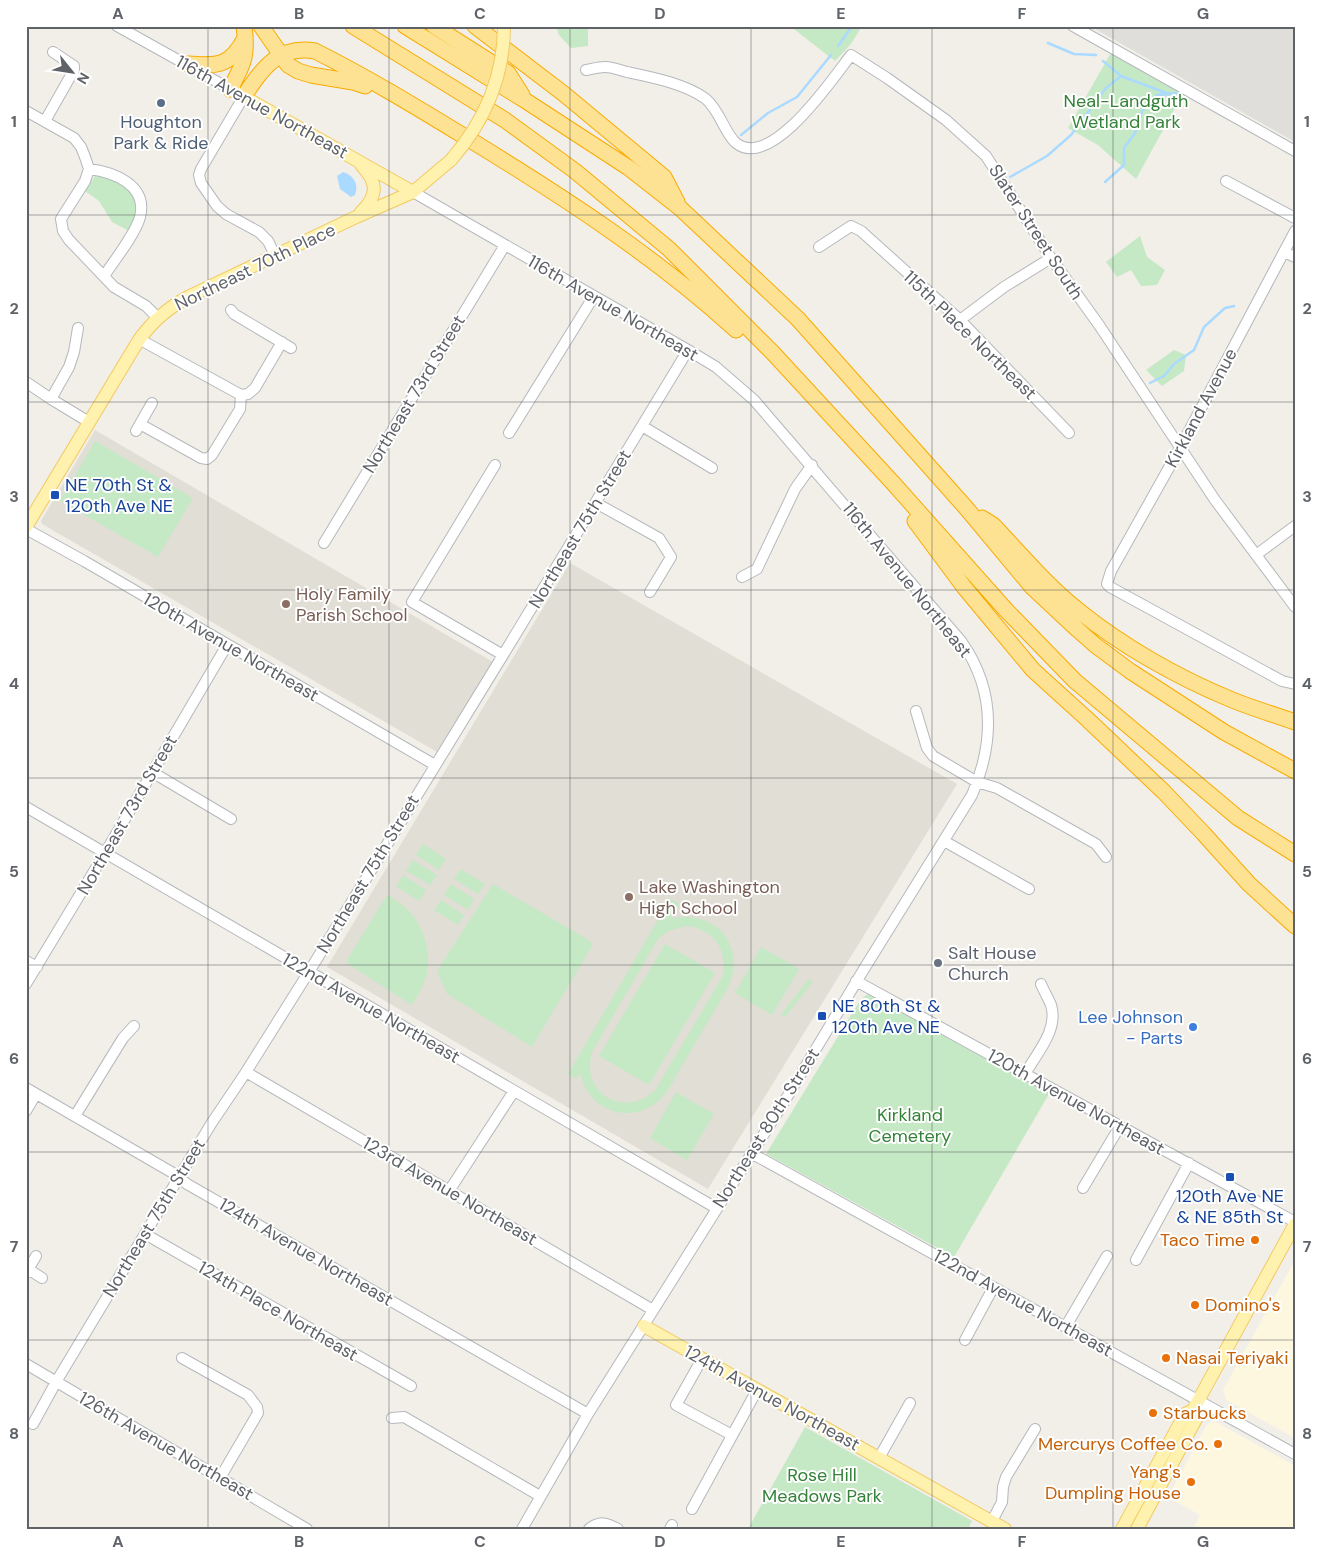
<svg xmlns="http://www.w3.org/2000/svg" width="1321" height="1555" font-family="'DM Sans',sans-serif">
<style>
.commercial{fill:#fef7e0}
.industrial{fill:#e0deda}
.education{fill:#e1ded6}
.green{fill:#c5e8c5;fill-rule:evenodd}
.water{fill:#aadaff}
.lines{fill:none;stroke-linecap:round;stroke-linejoin:round}
.stream{stroke:#aadaff;stroke-width:2.5}
.minor-casing{stroke:#b5b8bc;stroke-width:12}
.major-casing{stroke:#f2c960;stroke-width:14}
.highway-casing{stroke:#f9ab00;stroke-width:17}
.minor{stroke:#fff;stroke-width:10}
.major{stroke:#fff2af;stroke-width:12}
.highway{stroke:#fde293;stroke-width:15}
.major-bridge-casing{stroke:#f2c960;stroke-width:14;stroke-linecap:butt}
.major-bridge{stroke:#fff2af;stroke-width:12}
.grid{fill:none;stroke:#5f6368;stroke-width:1;stroke-opacity:0.55}
.service-dot{fill:#5c6f8a;stroke:#fff;stroke-width:2}
.transit-dot{fill:#1a4fb4;stroke:#fff;stroke-width:2}
.education-dot{fill:#8d6e63;stroke:#fff;stroke-width:2}
.worship-dot{fill:#6b7280;stroke:#fff;stroke-width:2}
.shop-dot{fill:#3f7fe0;stroke:#fff;stroke-width:2}
.food-dot{fill:#e8710a;stroke:#fff;stroke-width:2}
.labels{text-anchor:middle;dominant-baseline:central;stroke-width:4;stroke-linejoin:round;paint-order:stroke}
.park-label{font-size:18px;fill:#348238;stroke:#fff}
.street-label{font-size:18px;fill:#5f6368;stroke:#fff}
.service-label{font-size:18px;fill:#4e5e75;stroke:#fff}
.transit-label{font-size:18px;fill:#164399;stroke:#fff;text-anchor:start}
.education-label{font-size:18px;fill:#785e54;stroke:#fff;text-anchor:start}
.worship-label{font-size:18px;fill:#5b616d;stroke:#fff;text-anchor:start}
.shop-label{font-size:18px;fill:#366cbe;stroke:#fff;text-anchor:end}
.food-label{font-size:18px;fill:#c56008;stroke:#fff;text-anchor:end}
.neatline{fill:none;stroke:#5f6368;stroke-width:2}
.grid-label{font-size:16px;text-anchor:middle;font-weight:bold;fill:#5f6368}
</style>
<rect width="100%" height="100%" fill="#f1efe8"/>
<path class="commercial" d="M1295,1260V1438L1226,1400L1223,1390Z
M1214,1421L1295,1466V1529H1193L1200,1515L1168,1497L1207,1424Z"/>
<path class="industrial" d="M1090,26H1295V142Z"/>
<path class="education" d="M95,430L493,662L437,752L42,524L41,521Z
M570,563L957,784L708,1189L327,967Z"/>
<path class="green" d="M556,26H588V46L571,48L559,35Z
M790,26H862L851,44L835,61Z
M1112,51L1184,92L1136,179L1098,145L1068,128Z
M95,176C127,180 147,199 129,231L112,222L99,201L85,191Z
M1140,236L1147,257L1165,270L1157,285L1141,286L1131,270L1117,277L1106,262Z
M1174,350L1186,355L1184,371L1162,386L1146,370Z
M95,441L193,498L158,557L60,501Z
M423,844L446,859L439,870L416,855Z
M413,860L437,875L430,885L406,871Z
M461,869L485,884L478,894L454,879Z
M403,875L426,890L419,901L396,886Z
M451,884L474,899L468,910L444,895Z
M493,884L590,941L592,946L532,1047L447,994L437,971Z
M387,895C417,910 432,939 427,973C425,984 418,995 412,1005L348,964L347,960Z
M670,899L679,904L670,919C714,908 748,945 728,988C713,1013 698,1039 683,1064C675,1077 669,1093 657,1102C644,1113 626,1116 610,1110C594,1104 584,1089 580,1073L576,1079L568,1074ZM687,926C714,929 729,951 722,977L656,1089C626,1120 580,1094 592,1052L658,939L668,931Z
M441,900L464,915L458,925L434,910Z
M665,944L715,973L649,1085L599,1056Z
M761,947L799,969L772,1015L735,993Z
M809,979L813,982L785,1017L781,1014Z
M868,994L1049,1094L954,1257L766,1154L861,999Z
M676,1092L714,1114L687,1160L650,1138Z
M805,1427L972,1521L968,1529H748Z"/>
<path class="water" d="M343,172C354,175 359,185 355,195L351,197L340,189L337,176Z"/>
<g class="lines">
<path class="stream" d="M1048,43L1074,54L1096,55
M838,46L852,26
M1103,61L1121,76
M741,135L768,113L797,97L831,55
M1010,177L1047,156L1071,135L1106,88L1121,76L1169,94
M1105,182L1124,165V148L1135,133L1142,111L1157,95L1177,93
M1150,383L1164,376L1174,364L1194,350L1204,327L1225,308L1234,306"/>
<defs>
<path id="minor" d="M117,26L230,89
M1073,26L1295,151
M586,70C592,69 598,67 605,67C612,67 620,70 627,72C651,77 686,84 706,99C720,111 725,134 736,143C771,171 833,78 851,55L887,78L946,120L986,156L1051,258L1099,325L1215,500L1295,607
M244,96L201,169L199,175L201,183L217,206L226,214L259,232L268,241L275,255
M26,111L74,138L81,147L85,157L89,169L85,181L61,219L63,231L69,240L114,287L146,306L158,318
M45,121L74,70V66L53,52
M89,169C114,172 148,185 140,217C136,233 114,261 104,276
M1226,181L1295,218
M413,192L688,350L716,367L754,400L961,641C995,689 995,741 972,795L864,969L784,1102L588,1414L522,1529
M1295,231L1180,448L1111,571L1107,584L1110,587L1282,681L1295,684
M819,247L851,226L861,231L960,320L1069,433
M1284,252L1295,257
M231,310L234,314L291,348
M960,320L1004,287L1051,258
M139,339L241,395
M26,382L51,399L89,422
M241,395L248,394L255,388L282,342
M51,399L69,367L74,352L78,328
M140,424L201,458L207,459L212,455L240,409L241,395
M642,426L712,468
M136,431L152,403
M509,433L594,296
M495,465L412,602L503,655
M596,503L659,538L671,557L650,592
M26,529L84,561L435,765
M324,543L505,245
M1256,555L1295,526
M742,577L757,569L795,489L812,465
M916,711L927,748L933,756L977,782L997,788L1096,844L1106,857
M152,772L231,819
M26,807L716,1208
M944,841L1029,889
M26,961L37,967
M856,981L1295,1222
M26,984L105,853L227,645
M246,1072L653,1310
M1025,1074C1036,1054 1059,1030 1051,1005C1048,998 1044,991 1041,984
M26,1088L173,1173L187,1184L588,1414
M26,1111L36,1094
M75,1116L123,1038L134,1026
M751,1153L1295,1454
M1083,1188L1120,1126
M449,1191L514,1091
M145,1234L411,1386
M1136,1260L1189,1163
M28,1269L42,1278
M26,1273L36,1256
M1066,1326L1107,1256
M965,1340L993,1288
M182,1358L248,1395L257,1407L258,1413L220,1478
M702,1359L676,1405L732,1435
M26,1364L307,1529
M392,1418L404,1417L540,1496
M33,1424L56,1382L211,1124L246,1072L315,962L503,655L688,350
M879,1458L910,1403
M692,1509L757,1390
M992,1521L1002,1502L1003,1487L1006,1477L1035,1429
M589,1529C600,1520 607,1523 618,1529
M670,1529L672,1525"/>
<path id="major" d="M230,89L413,192
M361,212C378,196 378,183 362,166
M26,527L137,343C150,323 168,308 188,297L356,217L413,192L451,160
M644,1326L1005,1529
M1122,1529L1185,1414L1193,1410L1295,1224
M1137,1529L1196,1419L1193,1410"/>
<path id="highway" d="M261,26L288,65L298,71L311,75L353,82L365,86
M353,26L505,120L575,171L669,249L773,353L893,483L1006,610L1075,681L1238,818L1295,854
M405,26L526,101L629,168L680,208L798,319L967,509L1032,587L1078,630L1095,645L1130,671L1224,732L1295,771
M434,26L508,73L522,95
M475,26L564,94L664,177L677,202
M188,64C217,66 230,67 245,38
M230,89C244,64 248,55 244,26
M244,96C262,69 278,45 315,51C369,78 421,110 472,141C565,198 656,257 736,330
M982,518L993,525C1021,554 1047,586 1079,611C1122,646 1179,678 1230,699C1251,708 1273,714 1295,722
M915,521L964,587L1033,670L1086,718L1164,792L1203,833L1249,884L1295,926"/>
</defs>
<use href="#minor" class="minor-casing"/>
<use href="#major" class="major-casing"/>
<use href="#highway" class="highway-casing"/>
<use href="#minor" class="minor"/>
<use href="#major" class="major"/>
<use href="#highway" class="highway"/>
<defs>
<path id="major-bridge" d="M451,160C484,122 504,77 504,26"/>
</defs>
<use href="#major-bridge" class="major-bridge-casing"/>
<use href="#major-bridge" class="major-bridge"/>
</g>
<path class="grid" d="M208,26V1529M389,26V1529M570,26V1529M751,26V1529M932,26V1529M1113,26V1529M26,215H1295M26,402H1295M26,590H1295M26,778H1295M26,965H1295M26,1152H1295M26,1340H1295"/>
<circle class="service-dot" cx="161" cy="103" r="5"/>
<g class="transit-dot">
<rect x="50" y="490" width="10" height="10" rx="2.5"/>
<rect x="817" y="1011" width="10" height="10" rx="2.5"/>
<rect x="1225" y="1172" width="10" height="10" rx="2.5"/>
</g>
<g class="education-dot">
<circle cx="286" cy="604" r="5"/>
<circle cx="629" cy="897" r="5"/>
</g>
<circle class="worship-dot" cx="938" cy="963" r="5"/>
<circle class="shop-dot" cx="1193" cy="1027" r="5"/>
<g class="food-dot">
<circle cx="1255" cy="1240" r="5"/>
<circle cx="1195" cy="1305" r="5"/>
<circle cx="1166" cy="1358" r="5"/>
<circle cx="1153" cy="1413" r="5"/>
<circle cx="1218" cy="1444" r="5"/>
<circle cx="1191" cy="1482" r="5"/>
</g>
<g class="labels">
<g class="park-label">
<text x="1126" y="101">Neal-Landguth<tspan x="1126" dy="21">Wetland Park</tspan></text>
<text x="910" y="1115">Kirkland<tspan x="910" dy="21">Cemetery</tspan></text>
<text x="822" y="1475">Rose Hill<tspan x="822" dy="21">Meadows Park</tspan></text>
</g>
<g class="street-label">
<text transform="translate(262 107) rotate(29)">116th Avenue Northeast</text>
<text transform="translate(1036 232) rotate(57)">Slater Street South</text>
<text transform="translate(255 267) rotate(-26)">Northeast 70th Place</text>
<text transform="translate(613 308) rotate(30)">116th Avenue Northeast</text>
<text transform="translate(970 335) rotate(44)">115th Place Northeast</text>
<text transform="translate(414 394) rotate(-59)">Northeast 73rd Street</text>
<text transform="translate(1201 408) rotate(-62)">Kirkland Avenue</text>
<text transform="translate(580 529) rotate(-59)">Northeast 75th Street</text>
<text transform="translate(907 580) rotate(51)">116th Avenue Northeast</text>
<text transform="translate(231 647) rotate(30)">120th Avenue Northeast</text>
<text transform="translate(127 815) rotate(-60)">Northeast 73rd Street</text>
<text transform="translate(368 874) rotate(-59)">Northeast 75th Street</text>
<text transform="translate(371 1008) rotate(30)">122nd Avenue Northeast</text>
<text transform="translate(1076 1102) rotate(29)">120th Avenue Northeast</text>
<text transform="translate(766 1128) rotate(-58)">Northeast 80th Street</text>
<text transform="translate(450 1191) rotate(30)">123rd Avenue Northeast</text>
<text transform="translate(154 1218) rotate(-59)">Northeast 75th Street</text>
<text transform="translate(306 1252) rotate(30)">124th Avenue Northeast</text>
<text transform="translate(1023 1303) rotate(29)">122nd Avenue Northeast</text>
<text transform="translate(278 1311) rotate(30)">124th Place Northeast</text>
<text transform="translate(772 1398) rotate(29)">124th Avenue Northeast</text>
<text transform="translate(166 1446) rotate(30)">126th Avenue Northeast</text>
</g>
<g class="service-label">
<text x="161" y="122">Houghton<tspan x="161" dy="21">Park &amp; Ride</tspan></text>
</g>
<g class="transit-label">
<text x="65" y="485">NE 70th St &amp;<tspan x="65" dy="21">120th Ave NE</tspan></text>
<text x="832" y="1006">NE 80th St &amp;<tspan x="832" dy="21">120th Ave NE</tspan></text>
<text x="1230" y="1196" text-anchor="middle">120th Ave NE<tspan x="1230" dy="21">&amp; NE 85th St</tspan></text>
</g>
<g class="education-label">
<text x="296" y="594">Holy Family<tspan x="296" dy="21">Parish School</tspan></text>
<text x="639" y="887">Lake Washington<tspan x="639" dy="21">High School</tspan></text>
</g>
<g class="worship-label">
<text x="948" y="953">Salt House<tspan x="948" dy="21">Church</tspan></text>
</g>
<g class="shop-label">
<text x="1183" y="1017">Lee Johnson<tspan x="1183" dy="21">- Parts</tspan></text>
</g>
<g class="food-label">
<text x="1245" y="1240">Taco Time</text>
<text x="1205" y="1305" text-anchor="start">Domino's</text>
<text x="1176" y="1358" text-anchor="start">Nasai Teriyaki</text>
<text x="1163" y="1413" text-anchor="start">Starbucks</text>
<text x="1208" y="1444">Mercurys Coffee Co.</text>
<text x="1181" y="1472">Yang's<tspan x="1181" dy="21">Dumpling House</tspan></text>
</g>
</g>
<rect width="1321" height="1555" fill="none" stroke="#ffffff" stroke-width="55"/>
<g transform="translate(72 72) rotate(120)" stroke="#ffffff" stroke-width="4" paint-order="stroke">
<path d="M0-4L9 19L0 12L-9 19Z" fill="#5f6368"/>
<text y="-8" font-size="14" font-weight="bold" text-anchor="middle" fill="#5f6368">N</text>
</g>
<rect x="28" y="28" width="1266" height="1500" class="neatline"/>
<g class="grid-label">
<text x="118" y="19">A</text>
<text x="299" y="19">B</text>
<text x="480" y="19">C</text>
<text x="660" y="19">D</text>
<text x="841" y="19">E</text>
<text x="1022" y="19">F</text>
<text x="1203" y="19">G</text>
<text x="14" y="127">1</text>
<text x="1307" y="127">1</text>
<text x="14" y="314">2</text>
<text x="1307" y="314">2</text>
<text x="14" y="502">3</text>
<text x="1307" y="502">3</text>
<text x="14" y="689">4</text>
<text x="1307" y="689">4</text>
<text x="14" y="877">5</text>
<text x="1307" y="877">5</text>
<text x="14" y="1064">6</text>
<text x="1307" y="1064">6</text>
<text x="14" y="1252">7</text>
<text x="1307" y="1252">7</text>
<text x="14" y="1439">8</text>
<text x="1307" y="1439">8</text>
<text x="118" y="1547">A</text>
<text x="299" y="1547">B</text>
<text x="480" y="1547">C</text>
<text x="660" y="1547">D</text>
<text x="841" y="1547">E</text>
<text x="1022" y="1547">F</text>
<text x="1203" y="1547">G</text>
</g>
</svg>
